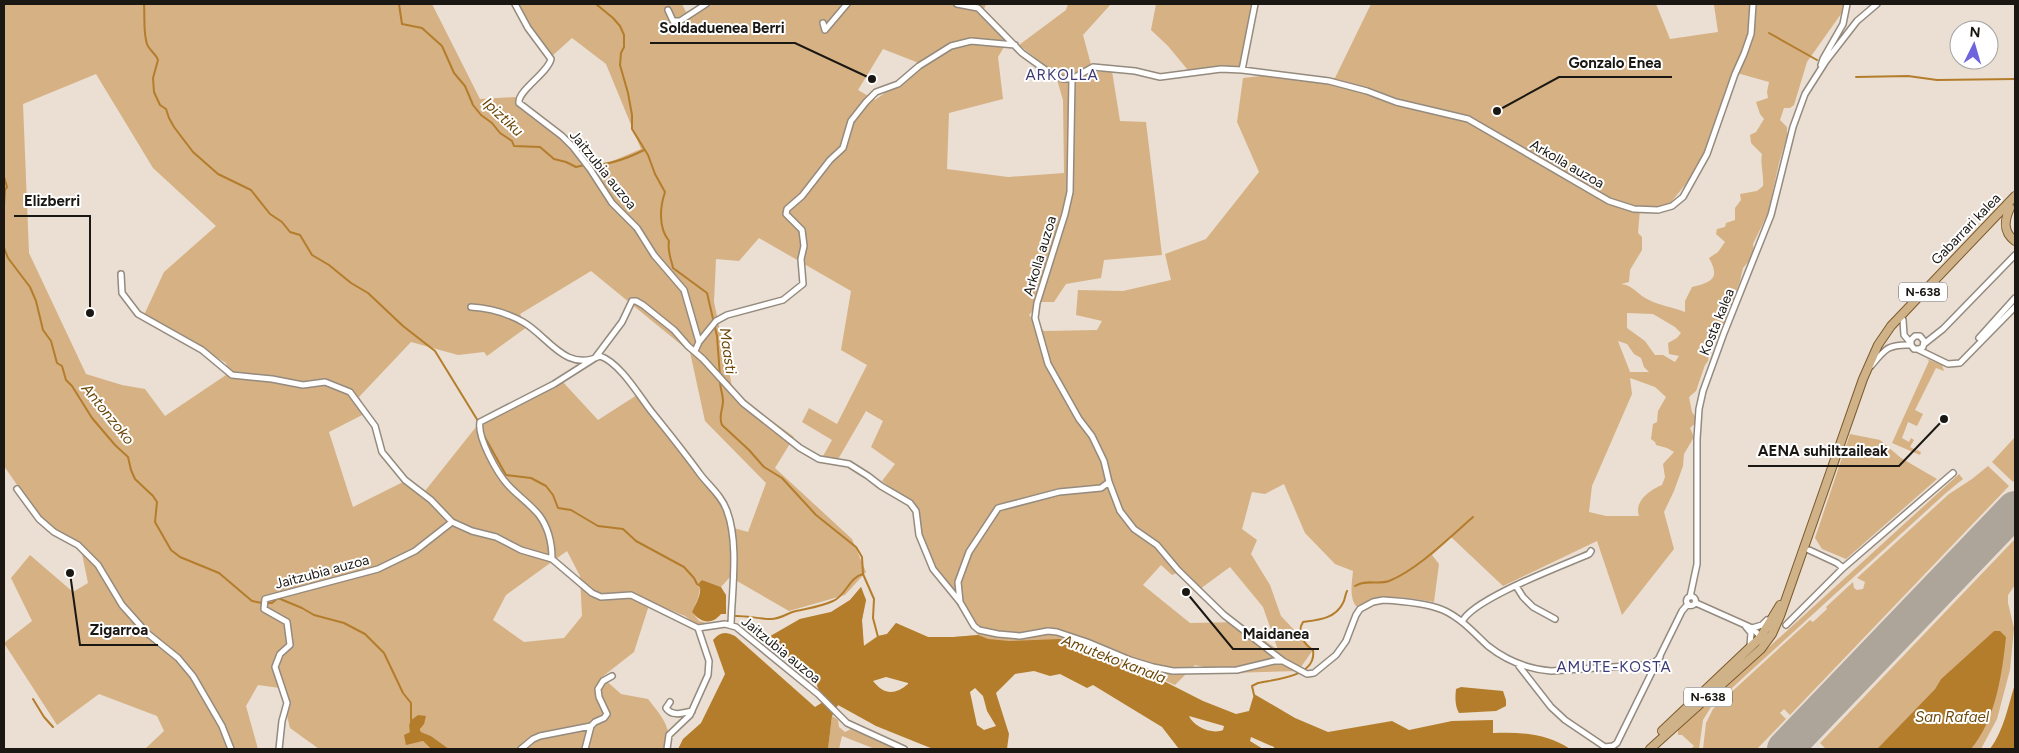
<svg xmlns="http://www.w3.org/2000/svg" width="2019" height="753" font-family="Figtree,sans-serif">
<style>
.green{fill:#d6b184;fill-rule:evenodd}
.water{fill:#b47d2c;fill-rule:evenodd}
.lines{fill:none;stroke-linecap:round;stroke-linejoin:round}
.stream{stroke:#b47d2c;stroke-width:2}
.runway{stroke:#aea59a;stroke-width:36}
.minor-casing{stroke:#948a7e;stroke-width:8}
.primary-casing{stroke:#7c5a2c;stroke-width:10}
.minor{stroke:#fff;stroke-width:5}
.primary{stroke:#d0b288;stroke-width:8}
.labels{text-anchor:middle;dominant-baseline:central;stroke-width:4;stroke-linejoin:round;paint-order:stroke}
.shield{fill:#fff;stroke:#5f5d5a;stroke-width:1}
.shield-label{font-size:12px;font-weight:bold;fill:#1b1813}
.street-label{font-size:14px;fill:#1b1813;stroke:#fff}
.neighbourhood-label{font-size:15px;letter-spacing:1px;fill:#3c3975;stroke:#fff}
.water-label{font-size:15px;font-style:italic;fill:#6c4707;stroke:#fff}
.leader{fill:none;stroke:#1b1813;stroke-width:2}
.callout-dot{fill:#1b1813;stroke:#fff;stroke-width:2}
.callout-label{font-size:15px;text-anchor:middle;font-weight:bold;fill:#1b1813;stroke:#fff;stroke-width:4;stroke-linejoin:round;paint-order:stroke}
</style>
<rect width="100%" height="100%" fill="#eadfd2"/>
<path class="green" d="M4,4H432L480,99L515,97L574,141L591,170L641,149L606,64L572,38L551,57L531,28L519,4H682L686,12L701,4H986L983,12L1009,39L998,57L1003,99L949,113L947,169L1008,177L1064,173L1063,100L1055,73L1019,45L1066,10L1068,4H1111L1083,35L1093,72L1112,71L1120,121L1146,122L1162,255L1104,260L1101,278L1066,284L1054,302H1041L1029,315L1044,331L1097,330L1102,321L1076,315L1078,290L1123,291L1171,280L1165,254L1206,239L1259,172L1237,122L1243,78L1288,73L1335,78L1371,4H1656L1670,39L1718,32L1714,5L1848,4L1807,62L1794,105L1790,108H1784L1780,120L1787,127V136L1779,163L1768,213L1753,244L1755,258L1748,262L1743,268L1740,281L1724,323L1710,348L1708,361L1705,365L1696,391L1689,397L1692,412L1698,421L1690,428L1694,437L1684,454L1683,466L1674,491L1664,512L1674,549L1622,615L1597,541L1503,586L1451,537L1432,555L1439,564L1434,602C1415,599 1397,595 1378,598C1370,600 1363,606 1356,606C1349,597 1352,582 1353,571L1335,564L1305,533L1284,484L1265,494L1252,492L1242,529L1257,540L1251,554L1270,585L1281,616L1313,650L1298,671L1231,673L1195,665L1175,685L1148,673L1124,666L880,663L823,701L815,680L767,638L800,619L831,612L850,600L861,587L866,600L862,620L863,646L878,636L887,634L896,623L928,637H954L978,635L969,624L927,556L915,506L882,481L895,464L871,447L883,421L866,411L837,461L822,458L832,440L802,422L809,408L837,424L867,365L841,350L851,291L759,238L739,261L716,259L714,302L732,386L744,400L794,437L775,468L852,539L866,572L845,595L789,611L730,577L721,587L702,580L698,598L692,612L699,621L707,623L706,625L696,624L685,616L650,602L634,652L602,677L621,694L648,699C658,712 679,734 662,749H449L431,736L421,732L418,715C409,721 410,722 410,732C409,736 407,741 406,744L423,741L431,749H319L290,728L280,688L258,685L246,706L258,749H145L164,731L157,716L99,694L57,725L4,643L32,621L11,578L30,555L73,592L88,583L80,544L48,530L4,466ZM883,49L924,65L875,100L858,90ZM1737,73L1769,82L1767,92L1768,98L1756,102L1760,114L1764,119L1756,132L1750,135L1751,143L1762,154C1760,165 1764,174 1763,186L1757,191L1740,194L1741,200L1735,208V220L1726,223L1725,227L1717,229L1716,234L1725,242L1718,252L1709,258C1720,278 1713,282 1692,287L1685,301V312C1670,306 1655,305 1642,296C1634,290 1631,285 1621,284L1629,282L1630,270L1642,250V237L1638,233L1640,209L1667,207L1690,179L1707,154ZM96,74L153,168L216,226L164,272L144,315L226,363L229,373L165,416L145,389L122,385L86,374L29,253L23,104ZM591,271L690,352L705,421L766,483L748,532L730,527L713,487L637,395L598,420L562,381L476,427L421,496L403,482L353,507L329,432L368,412L359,397L411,342L458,355L484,352L487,356L527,327L520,314ZM1627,313L1653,314L1675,327L1681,333L1677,338L1668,343L1669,354L1679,356L1675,362L1663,355H1655L1645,341L1627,328ZM1618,341L1627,344L1634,354L1641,358L1644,367L1649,372H1630ZM1630,378L1655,387L1666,397L1658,411L1657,422L1653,424L1651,439L1655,442L1656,445L1667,448L1674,452L1663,464L1665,477L1662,485C1650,490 1634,501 1639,516H1606L1589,512L1592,486L1632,394ZM567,551L580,576L582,616L564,638L524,642L493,620L506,595ZM1161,565L1172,575L1183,570L1200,589L1230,567L1263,607L1278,650L1239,622L1190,623L1143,585Z
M1156,4H1256L1243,70L1192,75L1168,46L1151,30Z
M1927,359L1942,365L1944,371L1936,368L1915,410L1923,414L1917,426L1908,422L1902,438L1909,442L1911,438L1914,440L1910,447L1921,452L1920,455L1892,443L1929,361Z
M1850,434L1880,440L1901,458L1937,479L1846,559L1822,549L1815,538Z
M2015,437V479L2013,482L1992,462Z
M1988,466L2009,486L1790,715L1784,709L1780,713L1786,719L1757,749H1703L1706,723L1713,709L1810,620L1813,622L1827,609L1826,607L1853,582L1854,588L1857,590L1863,589L1865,582L1857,578L1949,494L1972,479Z
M1959,474L1963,479L1947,492L1711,707L1703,720L1699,749H1691L1694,746L1682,735H1678V730Z
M2015,539V585L2008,595V603L2014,628L2010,670L1997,719L1981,749H1971L1982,730L1994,631L1941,679L1935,689L1877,749H1826L1820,743Z
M832,716L838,720L839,727L845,732L851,729L900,749H875L842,736L839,749H828Z"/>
<path class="water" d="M702,580L721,587L726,595V614H721C711,626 700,622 692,612C696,603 703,593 699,583Z
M861,587L866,600L862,620L864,646L878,636L887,634L896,623L928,637H953L978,635L988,639L1009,641L1060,639L1124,666L1148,673L1203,701L1236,714L1249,711L1254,694L1295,718L1328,732L1392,721L1409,730L1452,721L1493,720V733C1520,732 1547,733 1570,749H1274V747L1251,737L1250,741L1263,749H1179L1162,727L1093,685L1087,688L1060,674L1050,676L1034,671L1015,674L996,693L1009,734L1007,749H933L876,726L838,705L832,716L828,749H678L683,739L701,723L725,674L713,640C720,632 725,631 735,636L815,707L823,702L815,680L767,638L800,619L831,612L850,600ZM886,677L908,683V684C895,695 884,695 873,681ZM975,688L983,696L987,711L996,726L984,730L977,725L970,692ZM1189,716L1224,726L1223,730C1212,735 1193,726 1189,716Z
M1994,631H2000L2006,637C2002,674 1996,719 1971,749H1877L1935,689L1941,679Z
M2015,684V749H1990C2004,730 2008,706 2015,684Z
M1461,687L1503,691L1506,700V706L1496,711L1459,713C1455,706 1455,698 1456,689Z
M418,715L426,716L424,724L420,729L421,732L431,736L449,749H431L423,741L406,745L404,735L410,732C408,723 410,720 418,715Z"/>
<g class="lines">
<path class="stream" d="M144,4C145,17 143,32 147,44C149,50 156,54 158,60L153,78L154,92L160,105L166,109L169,118L174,127L193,152L218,174L251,190L270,214L282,222L290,232L300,235L312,255L329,265L351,283L368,293L403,326L435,351L478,421
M399,4L402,24L422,28L442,46L454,73L465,86L473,105L481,115L492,123L500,133L512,141L514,146L540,147L554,159L566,162L576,167L585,165
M596,4L613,18L620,26L624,35V47L621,53L620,65L628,93L632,115V129L648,155L655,174L665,192C660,207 658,227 669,241C667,251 671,258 673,268L707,293L717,336L720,376
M1769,33L1817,60
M1856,77L1908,76L1937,80L2015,79
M589,165C608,166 628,158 644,150
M4,177L7,187L5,190L4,206
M4,248L8,258L30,287L36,301L43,330L51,341L57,363L62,366L66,380L72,386L92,418L115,445L128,457L131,470L135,479L153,496L157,502L155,522L171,550L180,557L219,573L252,601L262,603
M720,381C720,388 723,395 723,401C723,410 718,416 722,425L749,450L764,467L782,478L816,515L856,547L862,557L863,574L874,599L873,618L878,637
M483,434L506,475L531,478L546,486L553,495L558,508L571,510L598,526L623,529L636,541L684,567L694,578L697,584L702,587
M1355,586C1365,579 1378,585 1389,581C1417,570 1450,537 1473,517
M267,603H272L278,598L302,608L314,615L344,623L365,634L384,653L403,693L411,703V721
M733,616C745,615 758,619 771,619C781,619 787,613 796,611C809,608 820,607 833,601C846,596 849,577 863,574
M1254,695L1252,686L1258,683C1276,679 1317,677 1313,650C1304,644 1296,633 1303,622C1318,620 1335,619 1343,603C1345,600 1345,595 1347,591
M33,699L44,717L53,727"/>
<path class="runway" d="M1785,749L2015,509"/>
<defs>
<path id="minor" d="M515,4L528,28L551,59C548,73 517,91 519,103L562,136L573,147L590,169L612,203L637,228L654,255L684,290L699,342
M957,4L978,8L1022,53L1047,71L1063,79H1072L1093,67L1135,71L1160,77L1221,69L1242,70L1329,81L1367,91L1396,102L1468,119L1609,201L1634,209L1658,210L1672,206L1683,197L1707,154L1735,74L1744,54L1751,34L1753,4
M668,10L673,21H680L706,4
M823,23L825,30L847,4
M1821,65L1823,59L1843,24L1847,4
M1242,70L1255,4
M1072,79L1070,192L1065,214L1037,303L1035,318L1048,364L1079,419L1092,436L1104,461L1109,482L1120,511L1134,529L1157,545L1178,570L1224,615L1283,661L1307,674L1314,673L1336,655L1346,641L1356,615L1360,609L1373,602L1383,600C1402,601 1426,603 1443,610C1461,618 1474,633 1488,646C1507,661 1527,669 1551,671L1642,665L1654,663L1660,657
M121,274L122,293L138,314L202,350L232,375L272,379L303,385L325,382L350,392L375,426L382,452L405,480L431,500L452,522L472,531L496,537L521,550L552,559
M471,307C489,308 507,313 523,322C548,336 565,373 600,356C620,363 638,394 651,411C668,432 684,452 700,474C709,486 722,496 727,511C739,543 732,590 731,625
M1903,320L1904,335L1910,342
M1979,338L2015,298
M1924,344L1943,329L2015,255
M1917,349L1948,364L1960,363L2015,307
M695,351L699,342L716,321L727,315L783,300L803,284L801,259L804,246L802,230L786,214L787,209L802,196L830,160L843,148L851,121L866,102L876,92L898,84L919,66L951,46L971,41L1015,45
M1871,366C1885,349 1888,344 1911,345L1914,349H1919L1923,347L1924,341L1920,336H1915L1911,340V345
M17,489L39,519L54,532L78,545L98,565L122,605L147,633L178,658L193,676L222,726L231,749
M1809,550L1837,563L1843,568
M1516,586L1523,597L1533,607L1555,619
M1686.5 601a4.5 4.5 0 1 1 9 0a4.5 4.5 0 1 1-9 0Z
M1690,597L1697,564V439L1699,409L1703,391L1724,333L1771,215L1793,127L1805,94L1826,61L1857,21L1877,4
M960,602L958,582L969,552L998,508L1059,492L1101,488L1109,482
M1696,603L1752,628L1758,634L1760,640
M1462,622C1472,599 1564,565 1589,554L1591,551
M1786,625L1843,568L1953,473
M1746,627L1751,633L1750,646
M698,628L631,595L601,597L592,593L552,559C552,544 548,527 539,515C530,504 517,495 508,485C497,473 477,437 480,422L554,384L595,358L622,322L632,301H636L643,305L674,330L688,346L703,359L743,403L800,448L819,459L849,464L868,476L881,486L910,503L916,511L919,535L933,569L960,602L974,626L979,630L998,634L1020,636L1048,631L1057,632L1087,642L1130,660L1153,667L1173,671L1237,670L1274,661H1283
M1752,628L1762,625L1767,620
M1519,666L1551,707L1565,720L1605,747L1613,746L1617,743L1682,611L1688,604
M670,702L666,708C672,717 683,713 692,711
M279,749L282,721L287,703L275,667L280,654L290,645L287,622L264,609L265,599L378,569L415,551L452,522
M521,749L533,739L540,736L591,726
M585,749L591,726L595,722L604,718L607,714L599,697L598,689L603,681L612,676
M667,749L669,735L690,715L708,675L709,661L698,628L725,624L736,627L818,694L847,723L904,749"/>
<path id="primary" d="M2010,208C2004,221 2003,232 2015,241
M1662,731L1760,638L1780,605
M1650,749L1761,649L1772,634L1780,616L1863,379L1878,345L1891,326L2015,196"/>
</defs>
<use href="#minor" class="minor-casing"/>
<use href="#primary" class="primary-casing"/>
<use href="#minor" class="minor"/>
<use href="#primary" class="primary"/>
</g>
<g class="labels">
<g class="shield">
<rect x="1899" y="282.5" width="48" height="19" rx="4"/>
<rect x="1684" y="687.5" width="48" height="19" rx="4"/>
</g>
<g class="shield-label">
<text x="1923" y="292">N-638</text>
<text x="1708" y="697">N-638</text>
</g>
<g class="street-label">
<text transform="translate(1567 164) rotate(30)">Arkolla auzoa</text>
<text transform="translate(603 170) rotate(51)">Jaitzubia auzoa</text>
<text transform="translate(1966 229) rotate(-46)">Gabarrari kalea</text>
<text transform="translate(1040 256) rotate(-73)">Arkolla auzoa</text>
<text transform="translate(1717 322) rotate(-68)">Kosta kalea</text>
<text transform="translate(322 572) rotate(-15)">Jaitzubia auzoa</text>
<text transform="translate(781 650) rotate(39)">Jaitzubia auzoa</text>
</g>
<g class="neighbourhood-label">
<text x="1062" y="75">ARKOLLA</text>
<text x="1614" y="667">AMUTE-KOSTA</text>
</g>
<g class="water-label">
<text transform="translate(503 117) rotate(43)">Ipiztiku</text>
<text transform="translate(728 351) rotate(82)">Maasti</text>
<text transform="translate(108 414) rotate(51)">Antonzoko</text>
<text transform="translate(1114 659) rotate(21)">Amuteko kanala</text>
<text x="1952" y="717">San Rafael</text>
</g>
</g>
<path class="leader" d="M872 79L795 43H650M1497 111L1559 77H1672M90 313L90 216H14M1944 419L1899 466H1748M70 573L80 645H158M1186 592L1233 649H1319"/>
<g class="callout-dot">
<circle cx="872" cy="79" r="5"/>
<circle cx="1497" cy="111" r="5"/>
<circle cx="90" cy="313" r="5"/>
<circle cx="1944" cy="419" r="5"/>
<circle cx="70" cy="573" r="5"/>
<circle cx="1186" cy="592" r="5"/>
</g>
<g class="callout-label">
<text x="722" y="33">Soldaduenea Berri</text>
<text x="1615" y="68">Gonzalo Enea</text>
<text x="52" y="206">Elizberri</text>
<text x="1823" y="456">AENA suhiltzaileak</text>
<text x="119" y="635">Zigarroa</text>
<text x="1276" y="639">Maidanea</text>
</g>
<rect width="2019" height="753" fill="none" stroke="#1b1813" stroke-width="10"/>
<g transform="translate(1974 45) rotate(5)"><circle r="24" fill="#ffffff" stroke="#a4a3a1"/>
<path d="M0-4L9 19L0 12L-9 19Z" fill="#6d64de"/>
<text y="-8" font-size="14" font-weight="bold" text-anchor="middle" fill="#1b1813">N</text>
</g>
</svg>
